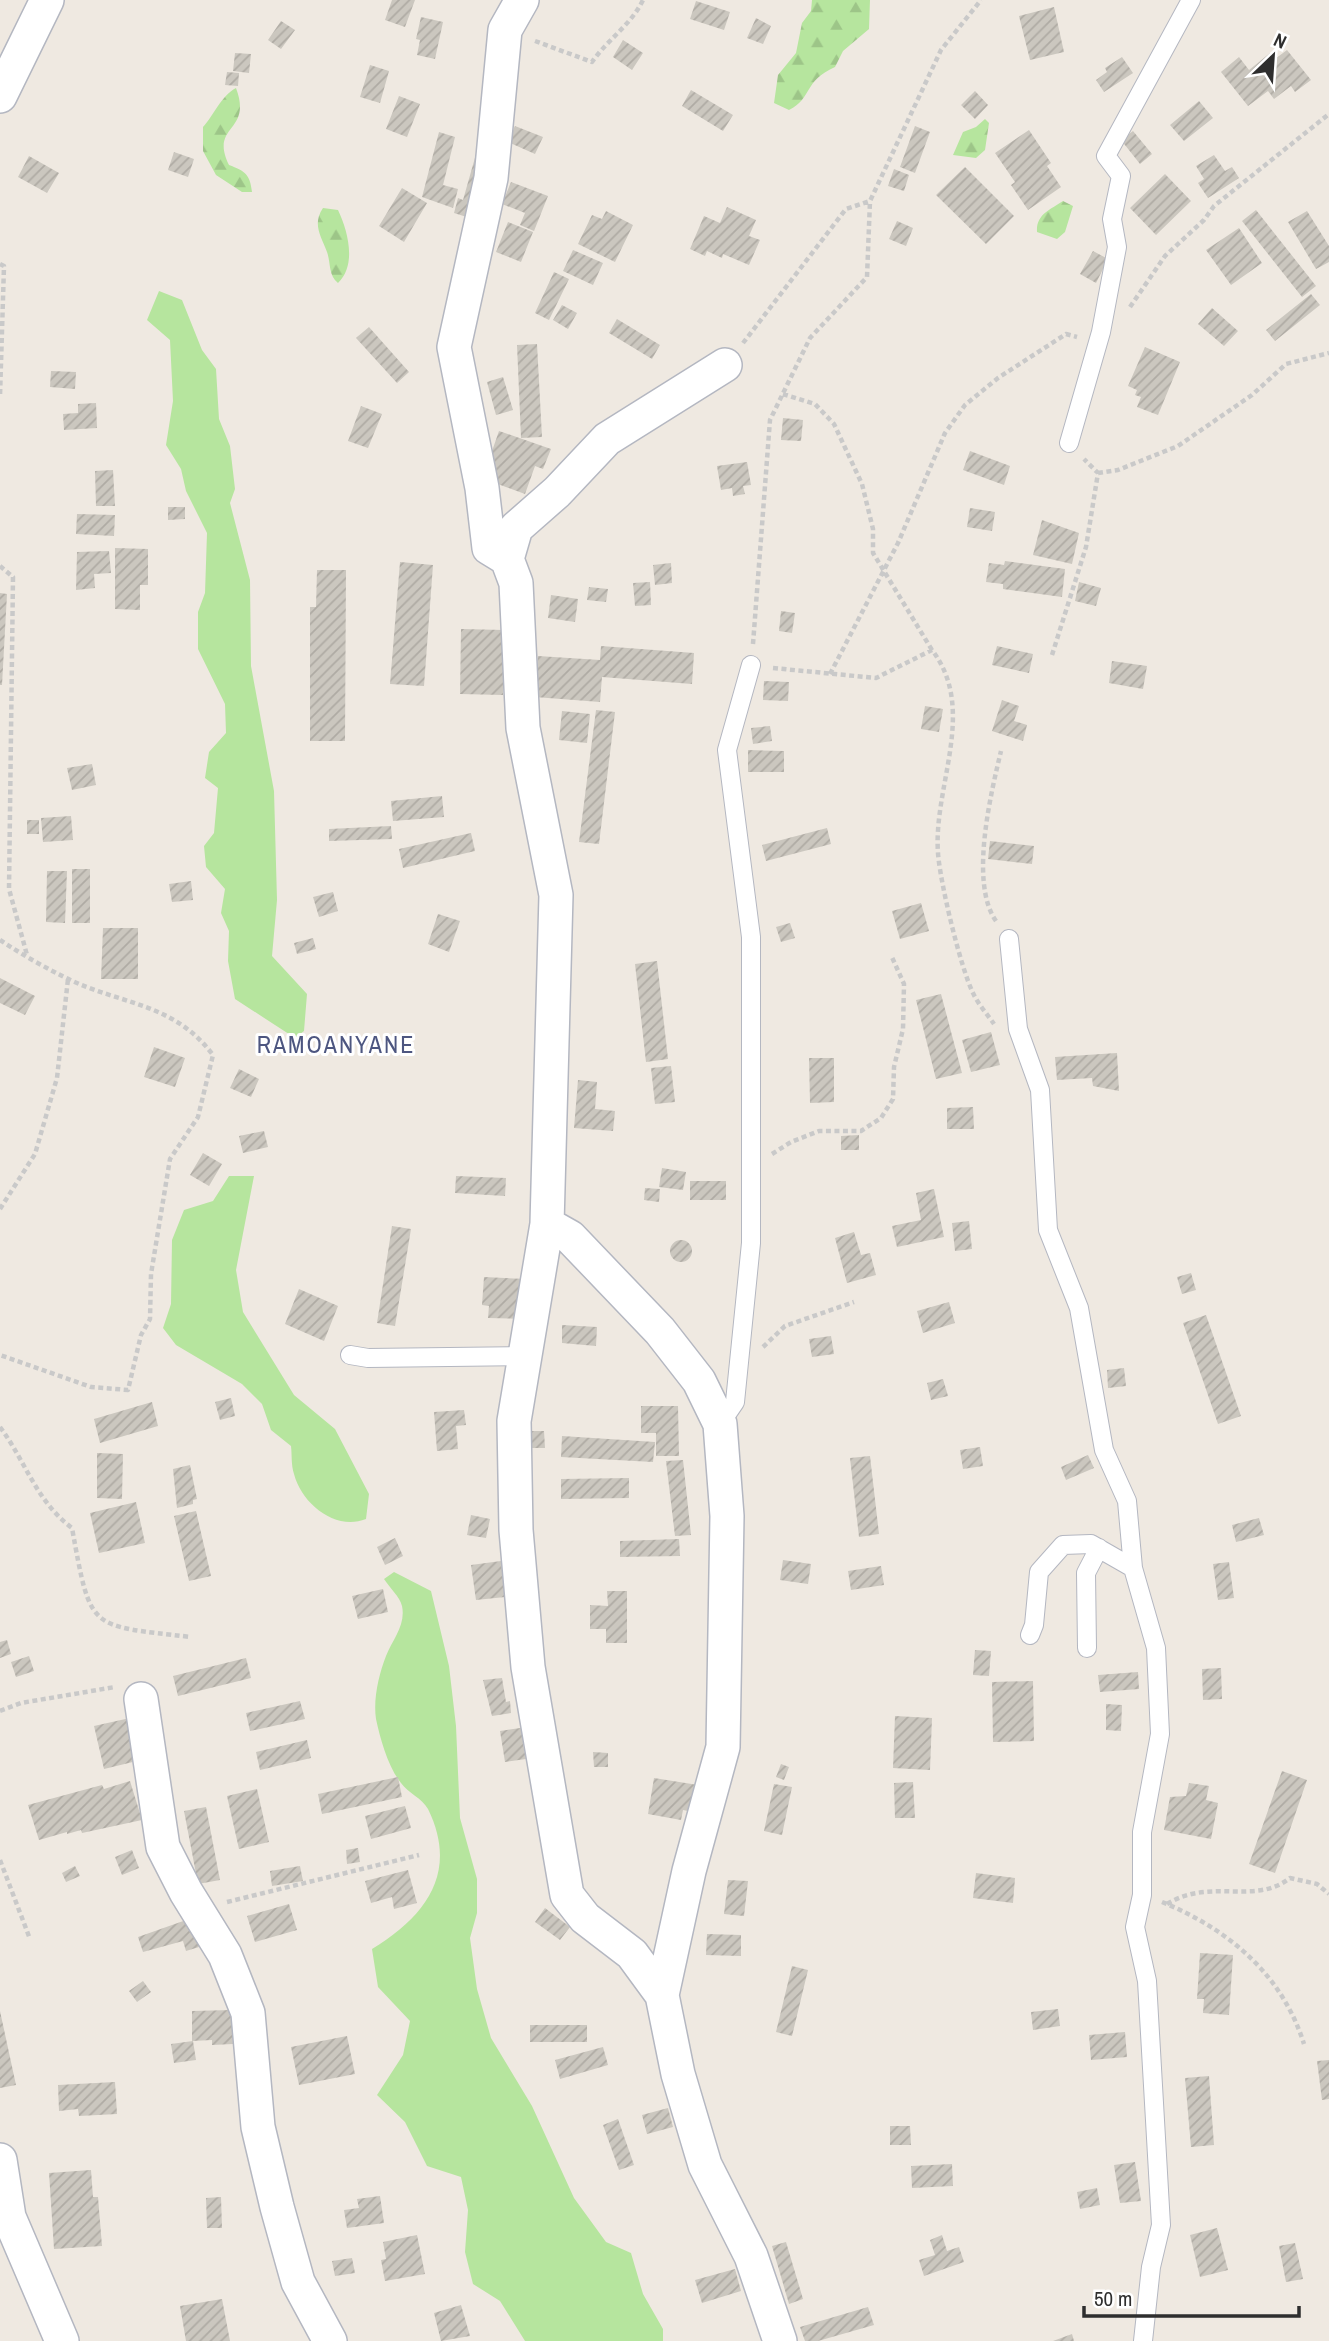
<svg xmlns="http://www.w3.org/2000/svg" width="1329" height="2341" font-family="'Archivo Narrow',sans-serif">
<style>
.grass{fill:#b6e59e}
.forest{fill:url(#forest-firs)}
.building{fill:url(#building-hatch)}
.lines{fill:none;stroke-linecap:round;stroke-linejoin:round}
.service-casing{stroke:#b4b7c1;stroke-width:20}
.minor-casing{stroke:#b4b7c1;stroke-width:36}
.path{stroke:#c9c9c9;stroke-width:4.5;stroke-dasharray:5 3.5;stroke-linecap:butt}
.service{stroke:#fff;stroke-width:18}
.minor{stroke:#fff;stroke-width:33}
.labels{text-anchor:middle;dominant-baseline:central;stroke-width:6;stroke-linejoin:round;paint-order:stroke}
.neighbourhood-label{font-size:24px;letter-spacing:2px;fill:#4d5680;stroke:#fff}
</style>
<defs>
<pattern id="forest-firs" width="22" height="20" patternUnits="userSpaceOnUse" patternTransform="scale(1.75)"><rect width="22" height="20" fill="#b6e59e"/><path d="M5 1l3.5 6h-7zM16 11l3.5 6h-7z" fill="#9dc588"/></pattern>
<pattern id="building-hatch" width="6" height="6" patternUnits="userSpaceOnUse" patternTransform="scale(1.75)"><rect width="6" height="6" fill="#cbc7bf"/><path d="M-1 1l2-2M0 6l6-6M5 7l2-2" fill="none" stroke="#afaba4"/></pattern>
</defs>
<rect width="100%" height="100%" fill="#efe9e1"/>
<path class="grass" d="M159,291L182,300L202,350L216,369L219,419L230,446L235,489L230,503L250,580L251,666L274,791L277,900L272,956L307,994L304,1031L295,1038L235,999L228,961L229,931L221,913L225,889L206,867L204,846L214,833L218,788L205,778L209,752L226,733L225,704L198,649V612L205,593L207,533L186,491L181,469L166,445L173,401L170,340L147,320Z
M229,1176H254L236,1270L243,1312L294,1395L335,1429L369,1494L366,1519C335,1531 302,1504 294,1474C291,1465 292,1454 291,1446L271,1430L262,1404L242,1384L176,1345L163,1328L171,1304L172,1240L184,1210L213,1201Z
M394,1572L431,1591L449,1666L456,1726L460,1818L477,1879V1913L470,1938L477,1989L491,2038L532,2106L574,2198L606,2242L631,2253L643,2294L663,2329V2341H525L500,2301L473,2284L465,2252L468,2210L461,2177L427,2166L405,2122L377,2095L403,2055L410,2021L378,1987L372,1949C426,1916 459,1872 428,1809C422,1798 408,1793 401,1783C388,1767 380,1738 376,1719C373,1699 379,1674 386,1656C393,1639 406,1625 402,1606C400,1597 389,1587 384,1579Z"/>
<path class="forest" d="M812,0H870L869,29L843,51L835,67C803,81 813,98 789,110L774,103L778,75L796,53L802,23L811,11Z
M236,88C253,133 209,124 229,165C245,171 250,174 252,192H242L216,175L203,151V127C214,115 221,96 236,88Z
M985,119L989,123L985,150L976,158L953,155L963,132L976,127Z
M1063,201L1073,206L1065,232L1057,239L1037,232C1036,214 1050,210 1063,201Z
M323,208L338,210C348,231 357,265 338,283C328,275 331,263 327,252C321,236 312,224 323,208Z"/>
<path class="building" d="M392,0H415L405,27L385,20Z
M696,1L730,12L724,30L690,19Z
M1054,7L1064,52L1030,60L1019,16Z
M421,17L443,22L435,59L417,55L420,40L416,39Z
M756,18L771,26L763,44L747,38Z
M281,21L295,30L281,49L268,40Z
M623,40L643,53L632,70L613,57Z
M1287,50L1311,80L1295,92L1291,86L1274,99L1268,91L1248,106L1221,72L1239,57L1249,70L1270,53L1275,59Z
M235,53L251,54L249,73L233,71Z
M1122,57L1133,73L1104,92L1096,80L1107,72L1105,68Z
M370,65L389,71L380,103L360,97Z
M227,72L239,73L238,86L225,85Z
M691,90L733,115L723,131L682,106Z
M975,91L988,105L975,119L961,105Z
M399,96L420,104L407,137L386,129Z
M1199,101L1213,118L1184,141L1170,125Z
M515,126L543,137L535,154L508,142Z
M915,126L930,132L915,173L900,167Z
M1029,130L1051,163L1047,166L1061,187L1028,210L1011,185L1015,182L995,153Z
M1133,131L1152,154L1140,164L1121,140Z
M439,132L455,137L443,185L458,189L453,208L422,197Z
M478,147L473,219L454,213L458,198L463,200Z
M174,152L194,159L188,177L168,170Z
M1214,155L1225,171L1232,167L1239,178L1208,198L1198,183L1204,179L1196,166Z
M29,156L59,173L47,193L18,177Z
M965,167L1014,216L986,244L936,195Z
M894,169L909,175L904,191L888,186Z
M1165,174L1191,201L1156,235L1130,208Z
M511,182L548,196L534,231L520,225L525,213L502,204Z
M402,188L427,203L404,242L379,226Z
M727,207L756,220L749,236L760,240L749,265L723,254L722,258L707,251L705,256L690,249L704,216L720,223Z
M1256,210L1316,286L1302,297L1242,221Z
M606,211L633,225L615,262L578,244L592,215L602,219Z
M1307,211L1329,246V262L1316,269L1288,222Z
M897,221L913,228L906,246L889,239Z
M508,222L533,232L521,262L496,252Z
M1239,228L1262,263L1231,285L1206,250Z
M573,250L603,263L593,285L563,271Z
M1093,251L1108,259L1096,283L1080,274Z
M554,272L569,279L549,320L535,313Z
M1311,294L1320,305L1275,341L1266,330Z
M562,305L577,313L568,329L553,320Z
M1212,308L1238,331L1224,346L1198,324Z
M617,319L660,345L652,359L609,333Z
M369,327L409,372L397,383L356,338Z
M537,344L542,437L521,438L517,345Z
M1145,347L1180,362L1158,415L1137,407L1141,397L1135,395L1137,390L1128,386Z
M51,371L76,372L75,389L50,387Z
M503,377L513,410L496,415L487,382Z
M96,403L97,428L64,430L63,414L78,413V404Z
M361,406L382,414L368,448L348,441Z
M783,418L803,420L801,441L781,440Z
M499,431L551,449L543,469L535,466L525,494L495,483L484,474Z
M970,451L1010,466L1004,485L963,470Z
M747,462L751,485L743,486L745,494L733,496L732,488L721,490L717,466Z
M113,470L115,506H96L95,471Z
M168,507H185V519L168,520Z
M970,508L995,512L992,531L967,527Z
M77,514L115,515L114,536L76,534Z
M1042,520L1079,533L1072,564L1033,555Z
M115,548L148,549V585H140V610L115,609Z
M109,551L111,573L94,574L95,588L76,590L77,552Z
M1005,561L1065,569L1062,597L1003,589V584L986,582L989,563L1004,565Z
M400,562L433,565L424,686L390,684Z
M671,563L672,583L655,585L653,565Z
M317,570H346L345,741H310V607H316Z
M650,582L651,605L635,606L633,583Z
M1079,582L1101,588L1096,606L1075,601Z
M589,587L608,589L606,602L587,600Z
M0,593L7,594L2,685H0Z
M551,595L578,599L575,622L548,618Z
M781,611L795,613L792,633L779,631Z
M461,629L504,630L503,695L460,694Z
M601,646L694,653L692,684L602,677L600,702L535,697L538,656L600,660Z
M997,646L1033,654L1029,673L992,665Z
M1112,661L1147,666L1143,689L1109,683Z
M764,681L789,682L788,701L763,700Z
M1002,700L1019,706L1014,721L1027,725L1023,741L992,731Z
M925,706L943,709L939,732L921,729Z
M596,710L615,712L599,844L579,842Z
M562,711L590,714L587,743L559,740Z
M770,726L772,741L753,744L751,728Z
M748,750L784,751V772H748Z
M92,764L96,785L72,790L67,768Z
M442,796L444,817L393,821L391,801Z
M71,816L73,840L43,842L41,818Z
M27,820H39V834H27Z
M391,826L392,839L329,841V829Z
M827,828L831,844L766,861L762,845Z
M471,833L475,851L403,868L399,849Z
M990,841L1034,846L1032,864L988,859Z
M72,869H90V923H72Z
M47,871H67L65,923L46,922Z
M191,881L193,900L172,902L169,884Z
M333,892L338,911L319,917L313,897Z
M921,903L929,931L900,939L892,911Z
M438,914L460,921L449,952L428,944Z
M790,923L795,938L781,942L776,927Z
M103,928H138V979H101Z
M313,938L316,949L297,954L294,943Z
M657,961L668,1059L646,1062L635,964Z
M0,978L35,996L25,1015L0,1003Z
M941,994L962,1073L936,1079L916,1000Z
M991,1032L1000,1065L971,1072L962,1040Z
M154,1047L185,1058L175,1087L144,1077Z
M1117,1053L1119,1091L1093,1086L1092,1078L1057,1080L1055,1057Z
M809,1058H834V1102L810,1103Z
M671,1066L675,1102L655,1104L651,1068Z
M239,1069L259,1079L251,1097L230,1088Z
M578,1080L597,1082L595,1109L615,1111L613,1131L574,1128Z
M973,1107L974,1129H947V1108Z
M264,1131L268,1147L243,1153L239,1136Z
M859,1135V1150H841V1136Z
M203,1153L222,1164L209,1186L190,1175Z
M662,1168L686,1172L683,1190L659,1187Z
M456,1176L506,1178L505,1196L455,1193Z
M690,1181H726V1200H690Z
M645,1188L660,1189L659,1202L644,1200Z
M934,1189L944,1237L897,1247L892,1226L921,1220L916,1193Z
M969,1221L972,1249L955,1251L952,1223Z
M392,1226L411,1229L395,1326L377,1323Z
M854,1232L861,1255L870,1253L876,1275L847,1283L835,1238Z
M670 1251a11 11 0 1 1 22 0a11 11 0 1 1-22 0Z
M1191,1273L1196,1290L1182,1294L1177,1277Z
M484,1277L526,1279L524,1319L488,1318L489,1306L482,1305Z
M299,1289L338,1306L324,1341L285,1324Z
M949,1302L955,1323L923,1333L917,1311Z
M1206,1315L1241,1416L1218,1424L1183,1323Z
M562,1325L597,1327L596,1346L562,1343Z
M831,1336L834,1354L812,1357L809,1339Z
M1124,1368L1126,1386L1108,1388L1107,1370Z
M943,1379L948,1396L931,1400L927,1383Z
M231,1398L235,1416L220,1420L215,1402Z
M152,1402L158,1426L100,1443L94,1419Z
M641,1406H678L679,1456H656V1433H641Z
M464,1410L466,1425L456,1426L458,1449L437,1451L434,1412Z
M532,1431H544L545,1448H532Z
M562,1436L655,1442L653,1462L561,1457Z
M980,1447L983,1466L963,1469L960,1450Z
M97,1453L123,1454L122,1499L97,1498Z
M1088,1455L1094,1468L1066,1480L1061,1467Z
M870,1456L879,1534L859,1537L850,1458Z
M683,1460L691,1535L675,1536L666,1461Z
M190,1465L197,1499L193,1500V1504L177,1508L173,1469Z
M629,1478V1498L561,1499V1479Z
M136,1502L145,1543L99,1553L90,1513Z
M196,1511L211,1576L189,1581L174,1516Z
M471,1515L490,1519L486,1538L467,1535Z
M1259,1518L1264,1535L1236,1542L1232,1525Z
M395,1538L403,1556L385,1565L377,1547Z
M679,1539L680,1556L620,1557V1541Z
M783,1560L811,1564L808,1584L780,1580Z
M501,1561L505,1597L476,1600L471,1565Z
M1229,1562L1234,1598L1218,1600L1213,1564Z
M881,1566L884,1585L851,1590L848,1571Z
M383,1589L388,1612L358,1619L352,1596Z
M607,1591H627V1643H606V1629H590V1605L608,1606Z
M7,1640L11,1654L0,1658V1642Z
M975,1650L991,1651L989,1676L973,1675Z
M29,1656L34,1671L16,1677L11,1662Z
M246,1658L251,1678L178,1696L173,1676Z
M1221,1668L1222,1699L1203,1700L1202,1669Z
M1138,1672L1139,1689L1100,1692L1098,1675Z
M502,1678L506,1702L510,1701L511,1713L492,1716L483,1680Z
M1033,1681L1034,1741L993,1742L992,1682Z
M300,1701L305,1719L250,1731L246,1713Z
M1106,1704L1122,1705L1121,1731L1106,1730Z
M895,1716L932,1718L930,1770L893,1768Z
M130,1718L141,1760L104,1769L94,1726Z
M527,1727L529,1743L523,1744L526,1759L505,1762L500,1731Z
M307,1740L311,1758L260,1770L256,1752Z
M593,1752L608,1753V1767H594Z
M781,1764L789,1767L784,1780L776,1777Z
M1282,1771L1307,1780L1275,1873L1249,1864Z
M398,1777L402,1797L322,1814L318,1794Z
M654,1778L698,1785L693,1812L683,1810L681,1820L648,1814Z
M130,1781L142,1820L82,1833L81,1830L67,1834V1832L39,1840L28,1805L102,1785L104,1789Z
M913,1782L915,1818H895L894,1783Z
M1189,1783L1209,1786L1206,1800L1218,1803L1211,1839L1164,1830L1170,1797L1186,1796Z
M774,1784L792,1787L782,1835L764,1831Z
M257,1789L269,1842L239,1849L227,1796Z
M405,1806L411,1828L371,1839L365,1816Z
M206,1807L220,1880L198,1884L184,1811Z
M358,1848L360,1862L347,1864L346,1850Z
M132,1850L139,1868L122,1875L115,1857Z
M75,1866L80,1876L66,1882L62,1873Z
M300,1866L303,1881L272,1886L270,1871Z
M408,1870L417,1903L394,1909L392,1897L371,1903L365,1881Z
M976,1873L1015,1878L1013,1903L973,1898Z
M728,1880L748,1881L744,1916L724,1914Z
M289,1904L297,1930L255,1942L247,1916Z
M545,1908L570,1927L560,1940L535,1922Z
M189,1919L199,1947L186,1951L183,1941L143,1952L138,1937Z
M707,1934L741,1935V1956L706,1955Z
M1200,1953L1233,1955L1229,2015L1203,2013L1204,1999H1197Z
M792,1966L808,1970L792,2036L776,2032Z
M143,1981L151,1992L137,2002L129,1991Z
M1058,2009L1060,2026L1033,2030L1031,2012Z
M232,2010L233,2044L212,2045V2040L192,2041V2011Z
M0,2011L16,2085L0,2088Z
M530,2025H587V2042H530Z
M1125,2032L1127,2057L1091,2060L1089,2035Z
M347,2036L355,2074L299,2085L291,2047Z
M193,2041L196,2060L174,2063L171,2044Z
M603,2047L608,2065L560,2079L555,2060Z
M1329,2060V2099L1322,2100L1317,2061Z
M1209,2076L1214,2145L1191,2147L1185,2078Z
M115,2082L117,2114L79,2116L78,2109L59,2111L58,2085Z
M668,2108L673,2127L647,2134L642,2115Z
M618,2119L634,2165L619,2170L603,2125Z
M890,2126H910L911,2145H890Z
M1135,2162L1141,2201L1120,2203L1114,2165Z
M952,2164L953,2186L912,2188L911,2166Z
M91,2170L93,2197H98L102,2246L54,2249L49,2173Z
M1097,2188L1100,2205L1080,2209L1077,2192Z
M380,2196L384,2223L347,2228L344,2210L359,2208L357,2199Z
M221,2197L222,2228H207L206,2198Z
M1217,2228L1228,2270L1200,2277L1190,2235Z
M417,2235L425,2274L385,2281L381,2260L386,2259L383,2242Z
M942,2235L947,2251L959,2247L964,2262L924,2276L919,2260L935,2255L930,2240Z
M786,2242L803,2299L789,2304L772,2246Z
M1295,2243L1303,2279L1286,2282L1279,2246Z
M352,2258L355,2273L335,2276L332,2261Z
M735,2269L741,2291L702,2303L695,2280Z
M222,2299L230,2341H186L180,2306Z
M461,2305L470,2336L441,2341L434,2313Z
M868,2307L874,2325L818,2341H805L800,2327Z
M1072,2334L1074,2341H1053Z"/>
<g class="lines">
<defs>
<path id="service" d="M1069,443L1101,332L1117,247L1112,219L1121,176L1106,156L1191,0
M1009,939L1018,1029L1040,1090L1048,1230L1079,1308L1104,1450L1127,1501L1133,1568L1156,1648L1160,1734L1142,1832V1895L1135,1927L1147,1981L1161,2225L1151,2267L1143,2341
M350,1355L368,1358L525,1356
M720,1424L735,1402L751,1243V937L727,750L751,665
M1030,1635L1034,1625L1039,1572L1063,1545L1091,1544L1133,1568
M1087,1648L1086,1573L1099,1548"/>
<path id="minor" d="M522,0L505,30L491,178L454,347L482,488L489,548L507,559L516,583L523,728L556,895L547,1224L514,1421L516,1530L528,1667L567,1895L585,1918L632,1954L662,1995L678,2074L705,2165L751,2256L780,2341
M0,96L47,0
M507,559L516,528L557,492L607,439L725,365
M547,1224L570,1237L660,1331L699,1381L720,1424L727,1516L723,1747L689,1871L662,1995
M141,1699L163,1847L186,1892L225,1955L248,2013L258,2127L277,2207L298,2282L330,2341
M0,2160L9,2217L62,2341"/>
</defs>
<use href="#service" class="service-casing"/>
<use href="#minor" class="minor-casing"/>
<path class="path" d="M535,41L592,62C608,39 631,25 643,0
M0,264L4,266L0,396
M1130,307L1165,256L1204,220L1214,206L1329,114
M743,343L846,209L870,201L941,50L981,0
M783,394L815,404L834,424L862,484L873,529V553L932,650
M1098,473L1118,470L1178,446L1252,395L1286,364L1329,353
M0,566L13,577L9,889L27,955
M753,644L770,420L810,338L867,277L870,201
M1052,655L1086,547L1098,473L1084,459
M773,668L876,678L932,650C978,710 933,786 938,853C940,882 960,966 973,993C978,1004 987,1014 994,1024
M830,674L898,543L945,433L965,405L998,378L1066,334L1077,337
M996,921C969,883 991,793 1001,751
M0,940C21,954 44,967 66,978C121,1005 173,1002 213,1055L198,1117L170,1159L151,1274L150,1319L141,1335L128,1390L91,1387L0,1355
M772,1154L791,1142L819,1131H861L881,1118L893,1099L894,1067L903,1029L904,984L891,955
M0,1209L35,1154L57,1078L68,979
M763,1347L785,1326L854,1302
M0,1427C26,1462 36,1501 72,1528C91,1632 88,1625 191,1637
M0,1711L21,1703L115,1687
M0,1860L30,1939
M227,1902L419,1855
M1162,1902C1228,1929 1282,1974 1304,2044
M1167,1904C1211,1877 1254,1906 1290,1878L1317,1884L1329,1894"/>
<use href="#service" class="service"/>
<use href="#minor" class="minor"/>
</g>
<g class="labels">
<g class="neighbourhood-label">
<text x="336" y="1044">RAMOANYANE</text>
</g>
</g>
<g transform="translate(1273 56) rotate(25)" stroke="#ffffff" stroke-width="5" paint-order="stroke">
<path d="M0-5L12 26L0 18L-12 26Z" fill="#2e2e2e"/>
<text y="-10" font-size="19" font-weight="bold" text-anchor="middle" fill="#2e2e2e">N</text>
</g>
<path d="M1084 2306v10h215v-10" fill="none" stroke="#2e2e2e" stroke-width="3.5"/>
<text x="1094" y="2306" font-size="21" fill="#2e2e2e" stroke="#ffffff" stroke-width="5" paint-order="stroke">50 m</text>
</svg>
